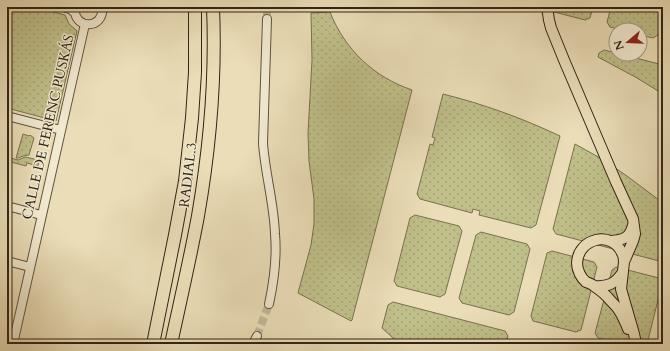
<svg xmlns="http://www.w3.org/2000/svg" width="670" height="351" font-family="Cardo,serif">
<style>
.grass{fill:url(#grass-dots);stroke:#78724f}
.lines{fill:none;stroke-linecap:round;stroke-linejoin:round}
.minor-tunnel{stroke:#c5b897;stroke-width:8;stroke-dasharray:8 4;stroke-linecap:butt}
.minor-casing{stroke:#5f523e;stroke-width:10}
.major-casing{stroke:#312415;stroke-width:12}
.highway-casing{stroke:#312415;stroke-width:14}
.minor{stroke:#f1e9d0;stroke-width:8}
.major{stroke:#eaddb7;stroke-width:10}
.highway{stroke:#eaddb7;stroke-width:12}
.labels{text-anchor:middle;dominant-baseline:central;stroke-width:3;stroke-linejoin:round;paint-order:stroke}
.street-label{font-size:14px;fill:#312415;stroke:#f1e9d0}
</style>
<defs>
<pattern id="grass-dots" width="8" height="8" patternUnits="userSpaceOnUse"><rect width="8" height="8" fill="#bfbf89"/><path d="M2 2h.1M6 6h.1" fill="none" stroke="#a5a475" stroke-width="1.8" stroke-linecap="round"/></pattern>
</defs>
<rect width="100%" height="100%" fill="#eaddb7"/>
<filter id="stains"><feTurbulence type="fractalNoise" baseFrequency=".005" numOctaves="4"/><feColorMatrix values="0 0 0 0 .2 0 0 0 0 .09 0 0 0 0 .02 0 0 0 .5 -.17"/></filter>
<radialGradient id="worn" r=".72"><stop offset=".6" stop-color="#630" stop-opacity="0"/><stop offset="1" stop-color="#630" stop-opacity=".3"/></radialGradient>
<path class="grass" d="M7,7H35L65,15L69,24L77,31L56,121L7,108Z
M535,7H593L590,18L585,20Z
M611,7H663V14L658,35L653,38L640,35V30H622L610,27L607,22Z
M330,12C345,50 374,77 412,90L352,320L351,321L298,293L311,245L314,224V199L309,161L308,133L312,60L311,13Z
M604,50L616,53V54H620L663,65V94L637,78L598,57L599,53Z
M443,94C483,104 522,118 560,136L536,225L531,228L479,215L480,211L473,209L472,213L420,199L417,194L430,144L433,145L435,138L432,137Z
M23,134L29,136L30,135L34,138L29,155L23,156L18,158H16Z
M575,144L602,159L627,176L663,203V262L556,234L553,229Z
M7,157L18,160L25,157L39,160L38,166L27,163L26,166L7,161Z
M415,215L459,226L462,231L445,294L440,297L397,286L394,281L410,218Z
M481,232L527,244L530,249L514,312L509,315L462,303L459,298L476,235Z
M552,251L594,262L597,267L581,330L576,332L533,321L531,316L547,253Z
M616,267L659,278L662,284L647,344H621L598,338L595,333L612,270Z
M393,302L505,331L508,336L506,344H397L392,337L382,328L388,305Z"/>
<g class="lines">
<path class="minor-tunnel" d="M267,7V19
M257,336L269,304"/>
<defs>
<path id="minor" d="M63,7L70,9L74,12
M75,7C72,30 105,30 102,7
M267,19L263,143C265,173 274,203 275,234C277,257 274,281 269,304
M7,116L61,130
M7,206L41,215
M7,261L30,267
M13,344L85,24
M253,344L257,336"/>
<path id="major" d="M547,7L549,20L551,28L564,60L616,182L633,219L635,234L633,241L624,262L621,289L634,334L636,344
M611,241C623,240 630,238 633,225
M624,262C624,259 624,256 622,253C612,230 578,238 577,263C577,270 581,278 586,282C589,283 592,284 594,286C600,290 606,295 610,300C614,304 618,308 620,312C623,317 626,324 628,329
M594,286C608,287 615,284 623,272"/>
<path id="highway" d="M153,344L175,235L185,181L192,118L195,72V7
M171,344C180,302 190,259 198,216C210,147 216,77 213,7"/>
</defs>
<use href="#minor" class="minor-casing"/>
<use href="#major" class="major-casing"/>
<use href="#highway" class="highway-casing"/>
<use href="#minor" class="minor"/>
<use href="#major" class="major"/>
<use href="#highway" class="highway"/>
</g>
<g class="labels">
<g class="street-label">
<text transform="translate(48 127) rotate(-77)">CALLE DE FERENC PUSKÁS</text>
<text transform="translate(188 175) rotate(-83)">RADIAL 3</text>
</g>
</g>
<rect width="670" height="351" fill="none" stroke="#eaddb7" stroke-width="24"/>
<rect x="8" y="8" width="654" height="335" fill="none" stroke="#312415" stroke-width="2"/>
<rect x="12" y="12" width="646" height="327" fill="none" stroke="#312415"/>
<g transform="translate(628 42) rotate(251)"><circle r="19" fill="#f1e9d0" stroke="#a49a85"/>
<path d="M0-3L7 15L0 10L-7 15Z" fill="#8f2418"/>
<text y="-6" font-size="11" font-weight="bold" text-anchor="middle" fill="#312415">N</text>
</g>
<rect width="100%" height="100%" filter="url(#stains)"/>
<rect width="100%" height="100%" fill="url(#worn)"/>
</svg>
